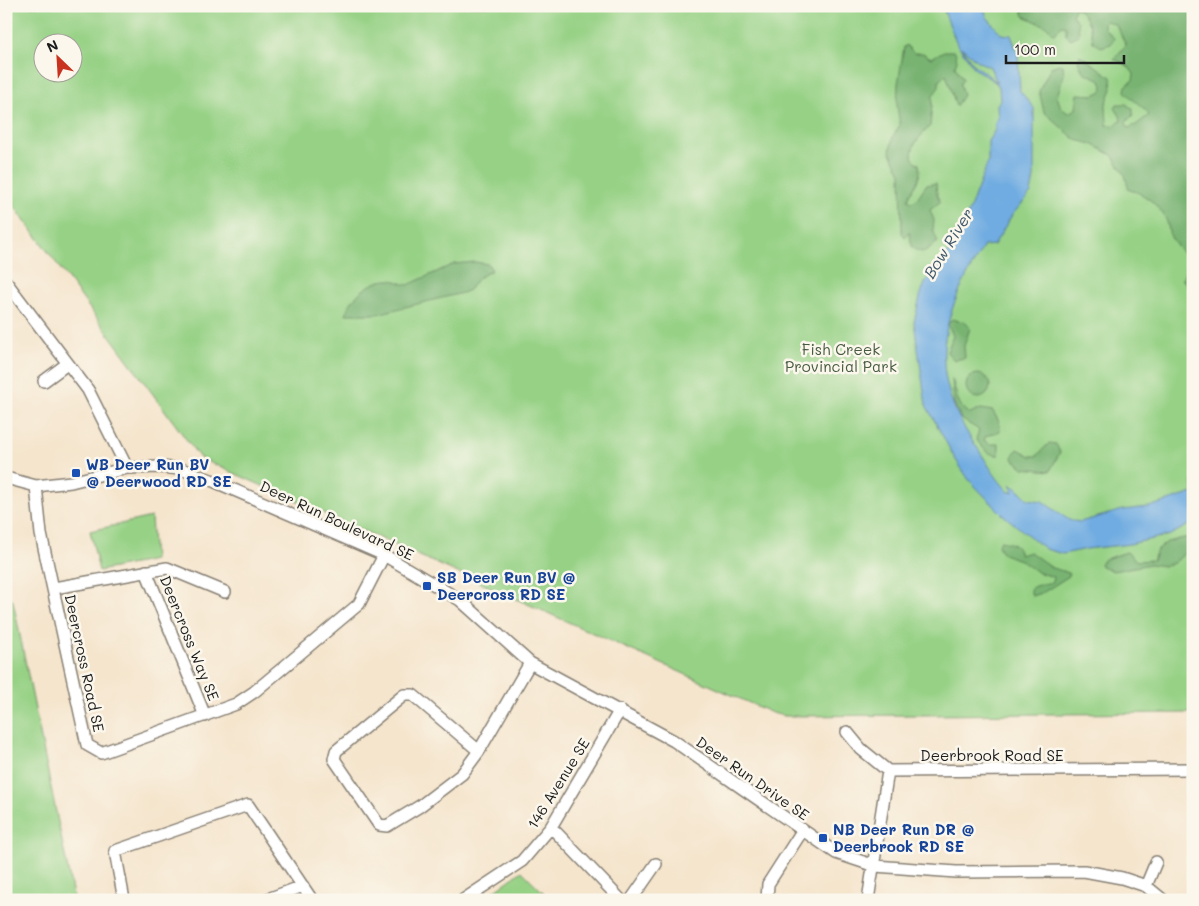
<svg xmlns="http://www.w3.org/2000/svg" width="1199" height="906" font-family="Mali,sans-serif">
<style>
.green{fill:#96d185;stroke:#597650;fill-rule:evenodd}
.forest{fill:#78b372;stroke:#4a6847}
.water{fill:#6face1;stroke:#46647e;fill-rule:evenodd}
.lines{fill:none;stroke-linecap:round;stroke-linejoin:round}
.minor-casing{stroke:#888074;stroke-width:14}
.minor{stroke:#fff;stroke-width:11}
.transit-dot{fill:#1a4fb4;stroke:#fbf7ec;stroke-width:2}
.labels{text-anchor:middle;dominant-baseline:central;stroke-width:5;stroke-linejoin:round;paint-order:stroke}
.park-label{font-size:15px;fill:#475b41;stroke:#fbf7ec}
.transit-label{font-size:15px;font-weight:bold;fill:#164399;stroke:#fbf7ec;text-anchor:start}
.street-label{font-size:15px;fill:#1c1c1c;stroke:#fbf7ec}
.water-label{font-size:16px;font-style:italic;fill:#3d566b;stroke:#fbf7ec}
</style>
<rect width="100%" height="100%" fill="#fbf7ec"/>
<filter id="ink" filterUnits="userSpaceOnUse"><feTurbulence type="fractalNoise" baseFrequency=".02" numOctaves="2"/><feDisplacementMap in="SourceGraphic" scale="10" xChannelSelector="R" yChannelSelector="G"/><feConvolveMatrix kernelMatrix="1 2 1 2 8 2 1 2 1" color-interpolation-filters="sRGB"/></filter>
<filter id="wash" filterUnits="userSpaceOnUse"><feTurbulence type="fractalNoise" baseFrequency=".0096" numOctaves="4" result="noise"/><feDisplacementMap in="SourceGraphic" scale="20" xChannelSelector="R" yChannelSelector="G"/><feGaussianBlur stdDeviation="1.12" result="paint"/><feColorMatrix in="noise" values="0 0 0 0 0 0 0 0 0 0 0 0 0 0 0 0 0 1.4 0 .05"/><feComposite in="paint" operator="in"/></filter>
<g filter="url(#wash)">
<rect width="100%" height="100%" fill="#f5e5cd"/>
<path class="green" d="M6,6H1193V713L784,716L772,713L200,458L6,195ZM42,42H72V72H42Z
M151,517L154,560L99,571L90,531Z
M6,592L13,601L74,900H6Z
M522,871L551,900H482Z"/>
<path class="forest" d="M1021,6H1193V296L1191,290L1182,279C1195,255 1179,254 1171,237C1168,232 1169,227 1167,222C1162,208 1144,192 1129,190L1125,175L1112,155L1092,144L1076,140L1044,112L1039,91L1051,67L1059,64L1063,66L1064,75L1057,96L1061,108L1068,113L1076,109L1078,94L1094,95L1102,91L1103,86L1101,80L1083,72L1078,60L1080,55L1111,77L1112,89L1106,104L1107,125L1113,126L1121,121L1120,116L1115,108L1117,104H1126L1133,109V115L1126,122L1128,128L1136,125L1149,115C1147,109 1131,100 1125,91L1126,86L1133,80L1134,74L1128,66L1114,59L1126,45L1116,25L1107,21L1104,23V28L1114,38L1111,44L1101,47L1093,42C1091,27 1088,17 1076,7L1072,15L1078,22L1079,35L1071,39L1066,35V26L1062,25L1054,34L1046,26L1024,16Z
M906,45L914,53H923L931,58L944,51H955L957,60L955,66L963,79L960,84L963,95L956,106L946,74L939,81V87L933,95L930,126C922,135 909,146 913,159L919,164C923,180 912,187 908,200L911,202L916,200L926,185L936,183L937,194L940,202L930,210L934,220L933,230L938,242L924,252L917,251L912,247L909,232L905,237L902,233L901,173L890,151L893,136L900,125L897,106L898,84L904,47Z
M475,262L488,264L492,270L478,278L469,290L462,293L377,314H346C350,297 372,279 390,280C396,280 402,284 408,285L454,264Z
M952,319L966,323L970,328L964,346L965,358L954,360L947,352L953,336L948,324Z
M966 386a12 12 0 1 1 24 0a12 12 0 1 1-24 0Z
M952,379C957,392 956,406 970,414L981,409L993,411L999,422L1000,431L986,436L984,440L989,444H999V455C989,457 981,446 976,439L979,430L961,419L954,403Z
M1049,443L1056,444L1060,452L1050,471L1023,468L1013,459L1014,453L1018,449L1031,456H1037Z
M1184,538H1193V552L1184,554L1174,563L1164,566L1150,564L1113,571L1101,566L1100,563L1105,559L1127,552L1137,561L1153,560L1157,550L1167,542Z
M1000,541C1012,543 1017,544 1020,555L1030,552L1052,568L1069,573V576L1044,592L1032,596L1030,589L1035,586L1052,582L1053,577L1037,572L1020,560L1003,554L998,546Z"/>
<path class="water" d="M942,6H983L987,17L1001,34L1011,35L1018,54L1020,91L1034,108V178L1031,193L1012,215L994,245L984,246C941,315 925,371 974,443C986,460 994,477 1009,492H1013L1010,484L1018,489L1028,499L1042,501L1069,520L1080,522L1123,510L1149,507L1193,493V523L1170,535L1130,544L1087,549L1063,554L1045,549L1002,514L969,480L954,457L926,405L914,322L921,293L926,281L949,251L962,229L988,162V141L995,130V122L998,118L997,105L1000,100L999,87L995,82L975,69L957,44ZM961,47L977,61L990,67L997,82L974,65Z"/>
</g>
<g filter="url(#ink)">
<g class="lines">
<defs>
<path id="minor" d="M6,282L88,390L127,468
M44,381L67,364
M6,478L36,486L71,482L127,468L160,467L181,469L211,480L384,555L460,600L530,663L674,741L836,853L875,866L956,872L1084,871L1122,878L1146,886L1163,900
M36,486L41,534L87,745L101,753L236,704L254,692L359,604L384,555
M146,571L205,716
M54,588L167,568L225,592
M847,732L861,749L888,771
M479,751L413,695H404L336,751L334,759L379,825L387,826L420,806L462,774L479,751L530,663
M551,827L621,900
M1146,886L1156,862
M124,900L115,851L248,805L312,900
M265,900L303,886
M463,900L522,861L551,827L620,710
M631,900L656,864
M767,900L768,884L802,831
M868,900L888,771L1193,769"/>
</defs>
<use href="#minor" class="minor-casing"/>
<use href="#minor" class="minor"/>
</g>
</g>
<g class="transit-dot">
<rect x="71" y="468" width="10" height="10" rx="2.5"/>
<rect x="422" y="581" width="10" height="10" rx="2.5"/>
<rect x="818" y="833" width="10" height="10" rx="2.5"/>
</g>
<g class="labels">
<g class="park-label">
<text x="841" y="349">Fish Creek<tspan x="841" dy="17">Provincial Park</tspan></text>
</g>
<g class="transit-label">
<text x="86" y="464">WB Deer Run BV<tspan x="86" dy="17">@ Deerwood RD SE</tspan></text>
<text x="437" y="577">SB Deer Run BV @<tspan x="437" dy="17">Deercross RD SE</tspan></text>
<text x="833" y="829">NB Deer Run DR @<tspan x="833" dy="17">Deerbrook RD SE</tspan></text>
</g>
<g class="street-label">
<text transform="translate(337 520) rotate(25)">Deer Run Boulevard SE</text>
<text transform="translate(190 638) rotate(68)">Deercross Way SE</text>
<text transform="translate(85 663) rotate(78)">Deercross Road SE</text>
<text x="992" y="755">Deerbrook Road SE</text>
<text transform="translate(753 778) rotate(35)">Deer Run Drive SE</text>
<text transform="translate(558 783) rotate(-58)">146 Avenue SE</text>
</g>
<g class="water-label">
<text transform="translate(948 243) rotate(-58)">Bow River</text>
</g>
</g>
<rect width="1199" height="906" fill="none" stroke="#fbf7ec" stroke-width="25"/>
<g transform="translate(58 58) rotate(335)"><circle r="24" fill="#fbf7ec" stroke="#a29f99"/>
<path d="M0-4L9 19L0 12L-9 19Z" fill="#c8321e"/>
<text y="-8" font-size="14" font-weight="bold" text-anchor="middle" fill="#1c1c1c">N</text>
</g>
<path d="M1006 55v8h118v-8" fill="none" stroke="#1c1c1c" stroke-width="2.5"/>
<text x="1014" y="55" font-size="15" fill="#1c1c1c" stroke="#fbf7ec" stroke-width="4" paint-order="stroke">100 m</text>
</svg>
